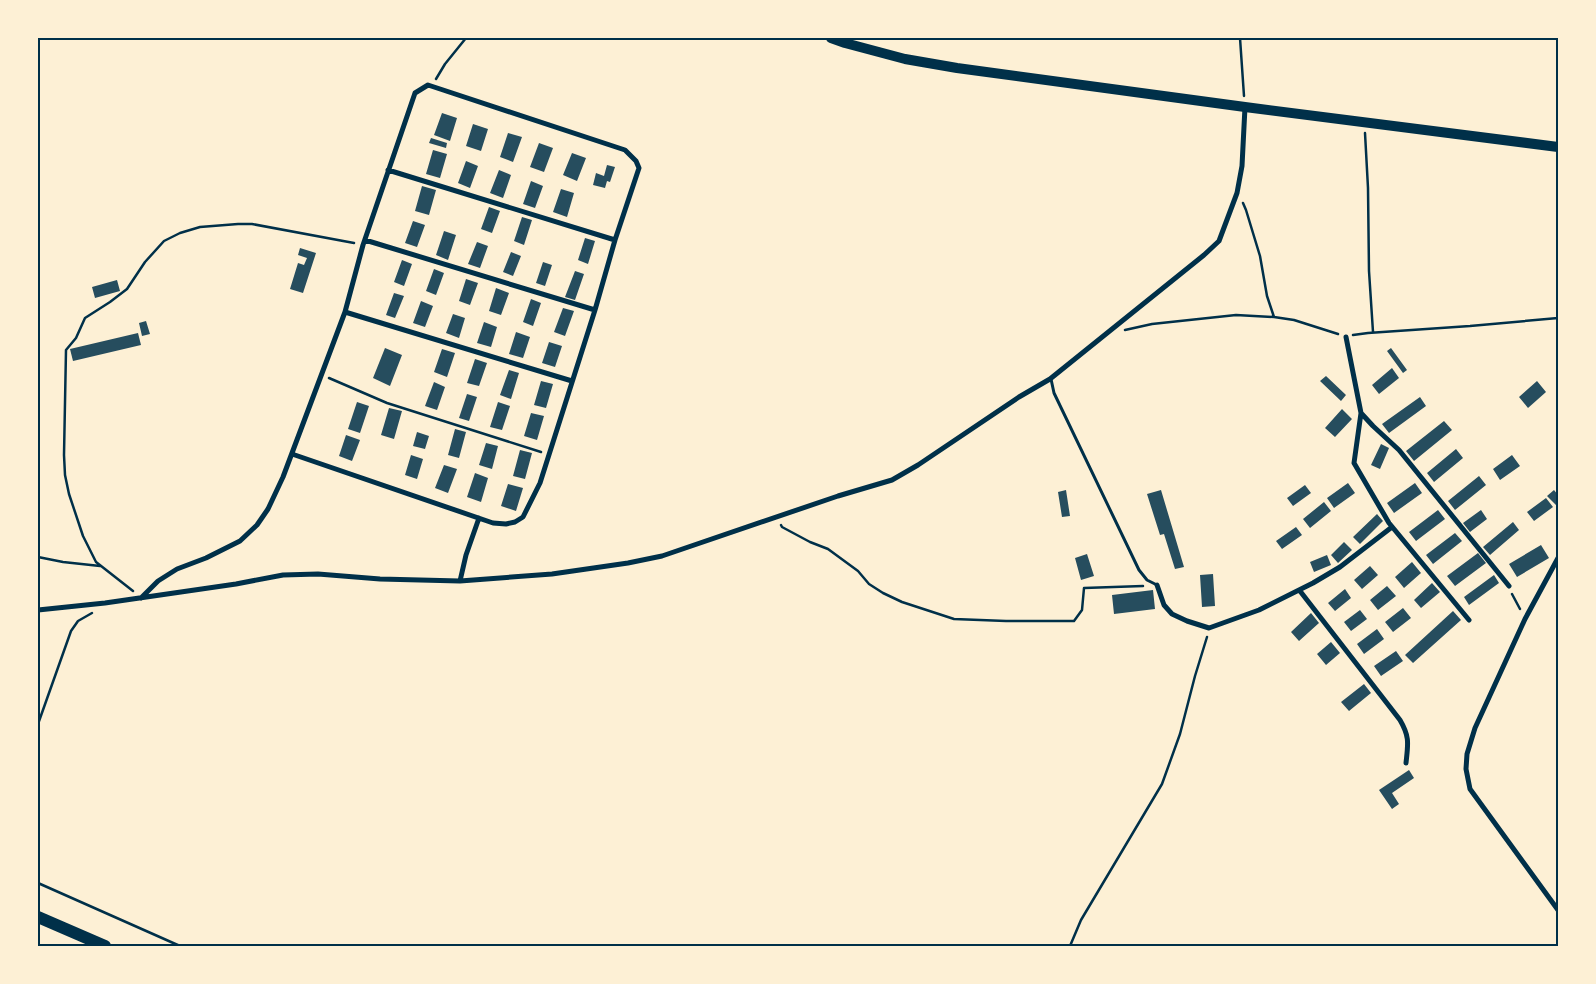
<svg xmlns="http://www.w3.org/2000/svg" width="1596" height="984" font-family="Literata,serif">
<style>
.building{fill:#264d5e}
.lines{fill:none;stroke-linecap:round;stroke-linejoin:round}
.path{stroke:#003049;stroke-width:2.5}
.service{stroke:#003049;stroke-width:3}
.minor{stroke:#003049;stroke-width:5}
.primary{stroke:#003049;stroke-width:10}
.motorway{stroke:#003049;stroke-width:12}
.neatline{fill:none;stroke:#003049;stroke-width:2}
</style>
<rect width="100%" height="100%" fill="#fdf0d5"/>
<path class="building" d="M442,113L457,118L450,141L434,135Z
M473,124L488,129L481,151L466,146Z
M508,133L522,137L513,162L500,157Z
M431,138L447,143L446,148L429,143Z
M539,143L553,148L544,172L530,167Z
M433,150L447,154L440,178L426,174Z
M572,153L586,158L577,181L563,175Z
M466,161L478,166L470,188L458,183Z
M607,165L615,167L610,182L607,181L605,188L593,185L596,173L604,176Z
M499,170L511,175L503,198L490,193Z
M531,181L543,186L535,208L523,204Z
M422,186L436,190L429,215L415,211Z
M561,189L574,193L567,217L553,212Z
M489,207L500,211L492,233L481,229Z
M522,217L532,220L524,245L514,241Z
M413,221L425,225L417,247L405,243Z
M444,231L456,235L448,260L436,255Z
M585,238L595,241L588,264L578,260Z
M477,242L488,246L480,268L468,264Z
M300,248L316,253L303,293L290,289L298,263L304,265L307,258L298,255Z
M511,252L521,256L513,276L503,272Z
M402,260L412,264L404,286L394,282Z
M543,262L552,265L545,286L536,283Z
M434,269L444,273L436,295L426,291Z
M575,271L584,274L575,300L565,297Z
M466,279L478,283L470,305L459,301Z
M117,280L120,291L95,298L92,287Z
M496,288L509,293L501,315L489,311Z
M394,293L404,296L395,318L386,315Z
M531,299L541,303L533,326L523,322Z
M421,301L433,306L425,327L413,323Z
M563,308L574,311L565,336L554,332Z
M453,314L465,318L459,338L446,333Z
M146,321L150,334L142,336L139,323Z
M484,322L497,327L491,347L477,343Z
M516,332L530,337L523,358L509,354Z
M138,333L141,345L73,361L70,349Z
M549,342L562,346L555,367L542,363Z
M385,348L402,355L390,386L373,378Z
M1391,348L1407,370L1403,373L1387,351Z
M442,349L455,353L447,377L434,372Z
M475,359L487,363L479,386L467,383Z
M1392,368L1399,378L1379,394L1372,385Z
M509,370L519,373L511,399L500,395Z
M1326,376L1346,395L1341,401L1320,381Z
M541,381L553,384L546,408L534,405Z
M1537,381L1546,392L1528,408L1519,397Z
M434,382L445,387L437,410L425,406Z
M467,394L477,397L469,421L459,418Z
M1420,397L1426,406L1389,433L1382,424Z
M357,402L369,406L360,433L348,429Z
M498,402L510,406L502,430L490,427Z
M389,408L402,411L394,439L381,435Z
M1342,409L1352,419L1335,437L1325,428Z
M531,413L544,416L537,440L524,436Z
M1444,421L1452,430L1414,461L1406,451Z
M455,429L466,432L459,458L448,455Z
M417,432L429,436L425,449L413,446Z
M346,435L360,440L352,461L339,456Z
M486,443L498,446L492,469L479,465Z
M1381,444L1389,448L1380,469L1371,465Z
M1456,449L1463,458L1434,482L1427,473Z
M520,450L532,453L525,479L513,476Z
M411,455L423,459L417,479L405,475Z
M1512,455L1520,466L1500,480L1493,469Z
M444,465L457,469L448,493L435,488Z
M475,473L488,478L481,502L467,497Z
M1479,476L1486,485L1455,510L1448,501Z
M1348,483L1355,493L1334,508L1327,498Z
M1415,483L1422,493L1394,513L1387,503Z
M508,484L523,488L516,511L501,506Z
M1305,485L1311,493L1293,506L1287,498Z
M1066,490L1070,516L1062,517L1058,492Z
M1161,490L1184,567L1175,569L1164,534L1160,535L1147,494Z
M1554,490L1558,495V502L1556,505L1547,496Z
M1546,498L1553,507L1534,521L1527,512Z
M1324,502L1331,511L1310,528L1303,519Z
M1438,510L1445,519L1416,541L1409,532Z
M1481,510L1487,519L1470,532L1463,523Z
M1377,514L1383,521L1360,544L1353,537Z
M1513,522L1519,530L1490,555L1483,547Z
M1296,527L1302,535L1282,549L1276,541Z
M1455,533L1462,541L1433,564L1426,555Z
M1344,542L1352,550L1338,563L1331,555Z
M1541,545L1549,558L1517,577L1509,564Z
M1478,553L1486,563L1455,586L1447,576Z
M1087,554L1094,576L1081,580L1075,558Z
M1327,555L1331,565L1314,572L1310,562Z
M1412,562L1421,573L1404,588L1395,577Z
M1370,566L1378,575L1362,589L1354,580Z
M1213,574L1215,606L1202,607L1200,575Z
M1494,575L1499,583L1469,605L1464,597Z
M1432,583L1440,592L1421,608L1414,600Z
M1387,586L1396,596L1378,610L1370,600Z
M1345,589L1351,598L1335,611L1328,603Z
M1153,590L1155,609L1114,614L1112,595Z
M1403,608L1411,618L1393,632L1385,622Z
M1360,610L1367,619L1351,631L1344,622Z
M1453,611L1461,620L1413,663L1405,655Z
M1311,613L1319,623L1299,641L1291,632Z
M1377,629L1384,639L1364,654L1357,644Z
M1331,642L1340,653L1326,665L1317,654Z
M1396,651L1403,661L1381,676L1374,666Z
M1364,684L1371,693L1349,711L1341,702Z
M1409,770L1414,778L1392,793L1399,804L1392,809L1379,790Z"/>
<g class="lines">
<path class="path" d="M1240,38L1244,96
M436,79L445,64L466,38
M1365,133L1368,188L1369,271L1373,332
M1243,203L1246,210L1260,256L1267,296L1274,317
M1125,330L1152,324L1236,315L1274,317L1294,320L1338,334
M1353,335L1368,333L1470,326L1558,318
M329,378L387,403L541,452
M781,525L782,527L810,542L828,549L858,571L869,584L883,593L902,602L954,619L1006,621H1074L1082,610L1084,588L1143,586
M38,557L63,562L100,566
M133,591L96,562L83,536L69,494L65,475L64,455L66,350L76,338L85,318L110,302L127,289L145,262L164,241L180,233L200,227L238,224H252L354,243
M1512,594L1520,609
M38,724L71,631L78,621L92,613
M38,883L180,946
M1070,946L1081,920L1162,784L1180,734L1195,676L1207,637"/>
<path class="service" d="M1051,379L1054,393L1139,570L1147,580L1157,585"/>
<path class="minor" d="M388,170L615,240
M365,240L595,310
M345,312L572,381
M1346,337L1361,413L1373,426L1399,450L1509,586
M1361,413L1354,463L1389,523L1469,620
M1558,558L1525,619L1475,728L1467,754L1466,769L1470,789L1558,910
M460,581L466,555L479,518
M1157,585L1164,605L1172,614L1187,621L1209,628L1259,610L1313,583L1340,567L1392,527
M1300,591L1400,720C1410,737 1408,744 1406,763
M141,598L158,581L177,569L206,558L240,541L257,525L268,509L283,477L345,312L363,245L415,93L428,85L625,150L636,161L639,168L615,240L595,310L540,483L523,517L515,522L506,524L493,523L292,454
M38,610L105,603L236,584L283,575L318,574L380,579L460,581L552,574L628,563L662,556L838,496L892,480L918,465L1019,397L1050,379L1204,255L1219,241L1237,193L1242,166L1245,107"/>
<path class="primary" d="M831,38L845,43L905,59L957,68L1245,107L1558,147"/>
<path class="motorway" d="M38,917L105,946"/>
</g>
<rect width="1596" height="984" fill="none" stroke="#fdf0d5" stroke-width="78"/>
<rect x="39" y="39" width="1518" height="906" class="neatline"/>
</svg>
